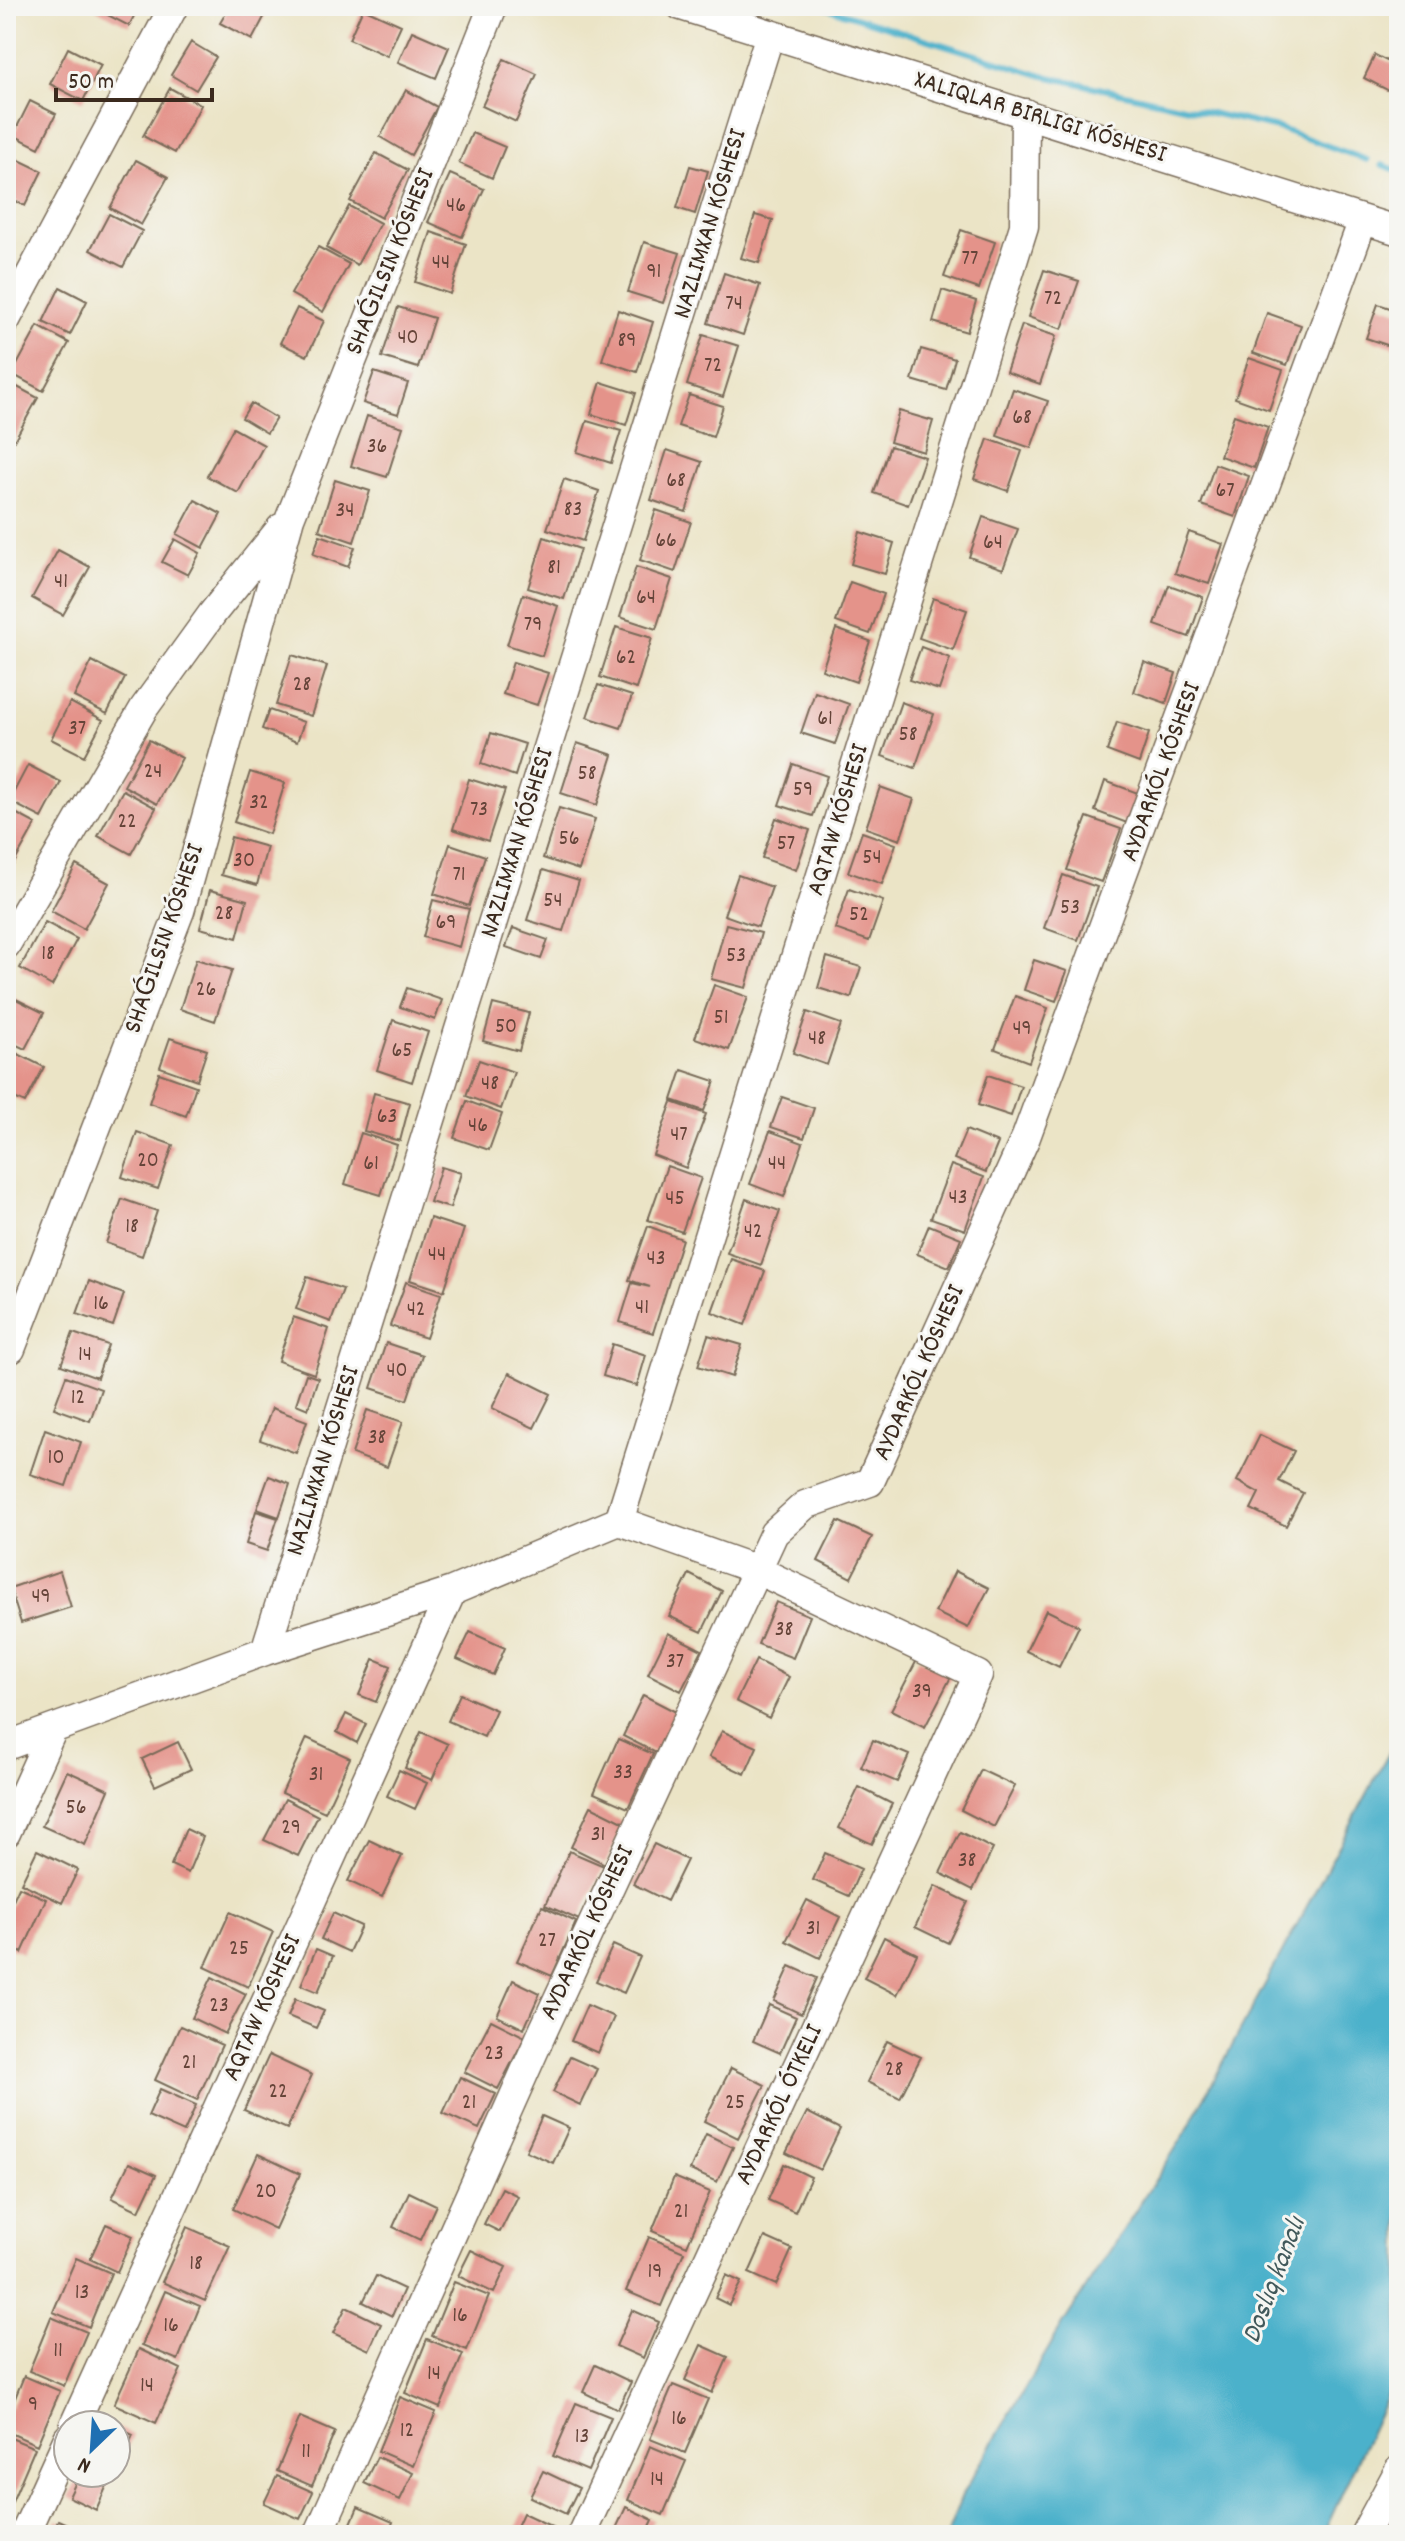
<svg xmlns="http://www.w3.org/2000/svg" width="1405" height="2541" font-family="Dekko,sans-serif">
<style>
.water{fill:#4cb1cb;stroke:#446e74;stroke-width:2}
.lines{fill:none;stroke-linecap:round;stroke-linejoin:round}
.stream{stroke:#4cb1cb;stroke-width:6}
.building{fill:#e4938a}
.minor-casing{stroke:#796b59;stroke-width:31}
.minor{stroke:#fff;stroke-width:28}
.labels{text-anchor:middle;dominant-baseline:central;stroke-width:6;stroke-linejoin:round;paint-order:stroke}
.number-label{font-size:22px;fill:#654439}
.street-label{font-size:26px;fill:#3b2a1e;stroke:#f6f6f2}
.water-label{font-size:28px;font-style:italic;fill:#41595b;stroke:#f6f6f2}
</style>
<rect width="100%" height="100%" fill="#f6f6f2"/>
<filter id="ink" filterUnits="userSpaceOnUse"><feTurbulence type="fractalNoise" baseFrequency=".0125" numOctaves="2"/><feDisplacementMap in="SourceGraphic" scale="16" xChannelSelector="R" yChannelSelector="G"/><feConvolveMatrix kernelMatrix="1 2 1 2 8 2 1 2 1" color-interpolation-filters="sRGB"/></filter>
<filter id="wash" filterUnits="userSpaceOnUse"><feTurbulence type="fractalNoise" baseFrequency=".006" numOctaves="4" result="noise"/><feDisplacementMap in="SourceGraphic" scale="32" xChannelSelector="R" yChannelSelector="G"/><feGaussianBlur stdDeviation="1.8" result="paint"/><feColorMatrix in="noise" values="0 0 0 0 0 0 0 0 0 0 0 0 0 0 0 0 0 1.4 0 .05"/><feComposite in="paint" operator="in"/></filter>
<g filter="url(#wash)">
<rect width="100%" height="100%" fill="#ebe4c6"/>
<path class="water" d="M1399,1734V2369L1323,2535H947L963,2493L1063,2324L1186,2132Z"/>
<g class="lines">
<path class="stream" d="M820,6L1040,75L1278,128L1367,160
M1382,165L1399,171"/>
</g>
<g id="blocks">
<path class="building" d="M97,6H139L129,26L96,9Z
M230,6H270L252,40L220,23Z
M363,8L401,25L387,56L349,39Z
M412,31L449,47L436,78L398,62Z
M191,42L216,57L196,90L171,75Z
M68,48L101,65L83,101L50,84Z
M1375,55L1399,67L1397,95L1364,78Z
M504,59L537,74L516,122L482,106Z
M170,88L201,105L175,153L143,136Z
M406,90L437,107L411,155L380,137Z
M30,101L56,114L39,148L13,135Z
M472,133L505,147L492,178L459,163Z
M376,153L408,170L381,218L350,201Z
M15,158L42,171L25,206L6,197V177Z
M136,160L168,177L141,225L110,208Z
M690,166L708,171L695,214L677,208Z
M450,174L484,189L462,237L428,222Z
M349,206L380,223L357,265L326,248Z
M109,214L142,231L123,267L90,250Z
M755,215L773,220L759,263L741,258Z
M961,230L995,242L979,289L944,277Z
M431,232L466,244L450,294L415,282Z
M644,242L680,253L663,303L628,292Z
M318,247L349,264L323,312L291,294Z
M1044,270L1079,281L1062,329L1028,317Z
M724,273L760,285L743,335L708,323Z
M60,287L87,301L70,335L43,322Z
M942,290L976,301L967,332L933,322Z
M1378,304L1399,311V349L1366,338Z
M398,307L434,318L418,368L382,357Z
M297,308L324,321L307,356L280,343Z
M618,310L653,322L637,372L602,360Z
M1267,313L1301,325L1287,365L1253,353Z
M1022,325L1056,336L1040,384L1006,372Z
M38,326L69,343L43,391L12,374Z
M703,335L739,346L723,397L687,385Z
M921,349L955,359L946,390L912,380Z
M1249,358L1283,370L1269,410L1235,398Z
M374,372L408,383L398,414L363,403Z
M6,381L38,398L11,446L6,443Z
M601,382L636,393L626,425L591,414Z
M1013,389L1048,401L1031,448L997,436Z
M689,395L723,406L713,437L678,426Z
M251,403L276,418L267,433L242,418Z
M899,411L933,421L924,452L890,442Z
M1234,415L1268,427L1254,468L1220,456Z
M367,416L403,427L387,477L351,466Z
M587,421L621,431L611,463L577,452Z
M233,428L264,445L238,493L207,476Z
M988,439L1022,451L1008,491L974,479Z
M890,446L925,457L908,505L874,493Z
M667,450L702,462L686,512L651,500Z
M1215,464L1249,476L1235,517L1201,505Z
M564,479L599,491L583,541L547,529Z
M335,480L370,491L354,542L319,530Z
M195,500L221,514L203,548L177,534Z
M656,510L691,522L675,572L640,560Z
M983,517L1018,529L1003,569L969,557Z
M860,532L894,543L885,574L851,564Z
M1189,532L1223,544L1209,584L1175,573Z
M320,535L355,547L348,567L313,554Z
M544,537L580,549L564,599L528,588Z
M175,539L200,553L188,575L162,562Z
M58,550L90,567L63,615L32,598Z
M636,567L672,579L656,629L620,617Z
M850,582L884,594L870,634L836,622Z
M1169,585L1203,597L1189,637L1155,625Z
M523,594L558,606L542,656L507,645Z
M933,598L967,610L953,650L919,638Z
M616,627L652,638L636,689L600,677Z
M836,629L870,641L856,682L822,670Z
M921,647L950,658L939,690L909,680Z
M292,655L327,666L311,716L276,705Z
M92,661L125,678L107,714L74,697Z
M513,662L548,673L537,705L503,694Z
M1144,662L1176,673L1166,703L1134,692Z
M598,685L632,696L621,728L587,717Z
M815,692L849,704L835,744L801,733Z
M70,702L103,720L84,756L51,739Z
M901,702L934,714L915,768L882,756Z
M269,710L304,722L297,742L262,729Z
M1117,722L1149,733L1139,763L1107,751Z
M491,733L525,744L515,776L481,764Z
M149,740L182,758L157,804L124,786Z
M577,743L613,755L597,805L561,793Z
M793,764L827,776L813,816L779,805Z
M28,765L61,782L42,818L9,801Z
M250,772L285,783L269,834L234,822Z
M469,779L505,790L488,841L453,829Z
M1105,781L1138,793L1127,823L1095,811Z
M880,787L914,799L900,840L866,828Z
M123,790L156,808L131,854L98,836Z
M6,808L36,824L9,872L6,870Z
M559,808L595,819L579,870L543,858Z
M1087,817L1121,829L1101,882L1067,870Z
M776,818L810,830L796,870L762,858Z
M862,832L896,844L882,884L848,872Z
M231,837L267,847L257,885L221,875Z
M450,844L485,856L469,906L434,894Z
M76,865L109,883L84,929L51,911Z
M543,870L579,881L563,931L527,920Z
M738,875L772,887L758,927L724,915Z
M1063,875L1097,887L1078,940L1044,928Z
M849,889L883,901L869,941L835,929Z
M210,890L247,900L237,938L200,928Z
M433,900L469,909L459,947L423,937Z
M45,922L77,939L52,986L20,968Z
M726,924L761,933L746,988L711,979Z
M513,928L548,940L541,959L506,947Z
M827,957L861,967L851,998L818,988Z
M196,959L232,970L215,1021L180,1009Z
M1034,960L1067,971L1056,1001L1024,990Z
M714,985L748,997L729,1050L695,1038Z
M407,988L442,1000L435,1020L400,1007Z
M10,996L44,1013L25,1049L6,1040V1004Z
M1015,996L1048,1008L1029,1062L995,1049Z
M493,1004L529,1013L519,1051L483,1041Z
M807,1012L841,1024L827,1065L793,1053Z
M393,1020L428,1032L412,1082L377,1070Z
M170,1038L207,1050L197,1080L160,1067Z
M10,1050L44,1067L25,1103L6,1094V1059Z
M479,1060L514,1072L501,1109L466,1096Z
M682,1070L715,1081L704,1111L672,1100Z
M159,1073L196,1086L186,1116L149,1103Z
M988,1075L1021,1086L1011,1116L978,1105Z
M374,1093L410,1103L400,1141L364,1131Z
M782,1097L814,1108L804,1138L771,1127Z
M467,1101L502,1114L489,1150L454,1138Z
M672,1102L706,1114L686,1168L653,1155Z
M966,1130L998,1143L986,1172L954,1159Z
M770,1131L803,1143L784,1197L750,1184Z
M137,1132L173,1145L158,1189L122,1177Z
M361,1133L397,1145L381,1195L345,1184Z
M951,1165L984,1177L965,1230L931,1218Z
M667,1166L701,1178L682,1232L648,1220Z
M441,1167L461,1173L450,1208L430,1202Z
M122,1199L157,1211L142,1256L106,1243Z
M746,1199L780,1211L761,1265L727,1253Z
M430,1218L464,1229L444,1291L410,1280Z
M929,1225L961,1238L949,1267L917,1254Z
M648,1226L682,1239L653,1333L620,1322L632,1283L650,1287L629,1280Z
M731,1259L765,1271L745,1325L712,1312Z
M307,1277L343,1289L331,1322L296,1309Z
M89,1281L124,1294L113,1326L77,1314Z
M406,1282L441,1294L426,1338L390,1326Z
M293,1317L329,1329L314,1374L278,1361Z
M73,1333L108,1345L97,1378L61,1365Z
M708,1335L742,1345L732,1377L698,1366Z
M386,1343L422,1355L407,1400L371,1388Z
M612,1344L646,1355L637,1386L603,1376Z
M509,1373L551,1394L534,1428L492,1408Z
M306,1374L318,1378L308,1409L296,1404Z
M66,1376L101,1389L90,1421L54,1408Z
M272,1408L307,1421L296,1453L260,1440Z
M367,1410L403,1422L387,1467L352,1454Z
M45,1429L81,1442L66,1486L30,1474Z
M1260,1435L1294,1451L1279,1481L1303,1493L1286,1526L1251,1509L1259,1493L1237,1481Z
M269,1476L290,1484L279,1517L257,1509Z
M256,1511L278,1518L267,1551L246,1544Z
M838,1521L872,1537L851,1578L818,1561Z
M60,1571L71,1607L21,1623L10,1588Z
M955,1571L989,1588L968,1628L935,1612Z
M689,1574L722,1591L702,1632L669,1616Z
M776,1602L810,1616L793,1658L758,1644Z
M1046,1610L1079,1626L1059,1667L1026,1651Z
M470,1632L505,1648L493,1675L457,1659Z
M668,1633L702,1650L681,1691L648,1674Z
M918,1658L952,1675L925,1727L891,1710Z
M374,1659L391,1666L376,1702L359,1695Z
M756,1660L789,1677L769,1718L736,1701Z
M460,1694L496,1710L484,1737L448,1721Z
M643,1695L676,1712L656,1753L623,1736Z
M346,1714L366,1724L357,1743L337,1732Z
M722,1731L757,1747L745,1774L709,1757Z
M421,1732L448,1744L432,1780L405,1768Z
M307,1738L350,1758L325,1812L282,1793Z
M618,1739L653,1754L628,1808L594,1793Z
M873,1740L909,1755L897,1782L861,1767Z
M178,1742L191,1769L155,1786L142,1759Z
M399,1770L427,1783L415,1809L387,1796Z
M981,1770L1015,1786L994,1827L961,1810Z
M67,1771L109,1790L85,1845L42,1826Z
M859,1787L892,1804L872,1844L839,1828Z
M285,1799L318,1816L298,1856L264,1840Z
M591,1806L625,1823L605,1864L571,1847Z
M186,1829L203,1837L188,1873L171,1865Z
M960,1832L993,1849L973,1890L940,1873Z
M369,1840L402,1856L382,1897L348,1881Z
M654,1844L687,1860L667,1901L633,1884Z
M37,1850L78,1870L62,1903L21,1883Z
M569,1851L604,1866L579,1920L545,1905Z
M825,1853L861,1869L849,1896L813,1880Z
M935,1886L968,1902L948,1943L915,1927Z
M19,1887L46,1899L22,1953L6,1946V1915Z
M807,1900L840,1917L820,1958L786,1941Z
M542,1906L576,1922L552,1976L517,1961Z
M230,1912L273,1932L248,1987L205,1967Z
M333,1913L361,1926L349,1952L321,1939Z
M884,1937L917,1954L897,1995L864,1978Z
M613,1945L640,1957L624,1993L596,1981Z
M316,1949L333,1956L318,1992L301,1985Z
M790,1966L817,1978L801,2014L774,2001Z
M212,1977L246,1994L225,2034L192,2018Z
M513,1980L540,1993L524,2029L497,2016Z
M295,1999L324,2011L316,2028L288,2016Z
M587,2005L614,2017L598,2053L571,2041Z
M769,2005L796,2017L780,2053L753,2041Z
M491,2020L525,2037L498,2089L464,2072Z
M180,2026L222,2045L197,2100L155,2080Z
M887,2041L921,2057L900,2098L867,2082Z
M269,2055L312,2075L287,2129L244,2110Z
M570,2057L597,2069L580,2105L553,2092Z
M731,2068L765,2085L738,2138L704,2121Z
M460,2077L496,2094L479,2129L443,2113Z
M160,2089L196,2105L184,2132L148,2116Z
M807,2112L840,2129L820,2170L786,2153Z
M542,2116L569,2128L553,2163L526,2151Z
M706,2134L733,2147L717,2182L690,2170Z
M258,2154L300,2174L275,2229L233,2209Z
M129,2163L156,2175L139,2211L112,2198Z
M784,2164L811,2177L795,2212L768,2200Z
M674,2177L710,2192L687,2246L652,2231Z
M502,2188L518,2196L500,2232L484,2224Z
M409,2192L436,2205L420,2240L393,2227Z
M106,2224L133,2236L117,2272L90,2259Z
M187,2227L230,2246L205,2301L162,2282Z
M649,2237L684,2252L661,2306L626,2291Z
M765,2237L792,2249L776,2285L749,2273Z
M471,2250L506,2267L494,2293L458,2276Z
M76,2258L111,2273L89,2327L53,2312Z
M726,2275L741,2282L729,2305L715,2298Z
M376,2276L404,2289L392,2316L363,2302Z
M454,2282L489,2296L467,2350L432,2336Z
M165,2291L200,2306L178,2360L142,2345Z
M346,2307L381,2324L369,2350L333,2333Z
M632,2310L659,2322L643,2358L616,2346Z
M51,2317L87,2332L64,2386L29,2371Z
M427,2339L463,2354L440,2408L405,2393Z
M701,2345L728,2357L712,2393L685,2380Z
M139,2349L181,2369L156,2423L114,2404Z
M595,2365L631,2382L618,2409L583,2392Z
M24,2376L60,2391L37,2445L6,2431V2420Z
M673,2385L708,2399L685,2453L650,2439Z
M400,2397L436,2412L413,2466L378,2451Z
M576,2403L611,2417L588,2471L553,2456Z
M300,2417L335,2432L312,2486L277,2471Z
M116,2427L133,2435L116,2473Z
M6,2436L35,2448L12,2502L6,2499Z
M650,2446L686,2461L663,2515L628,2500Z
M377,2457L413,2473L400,2500L364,2483Z
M543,2471L579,2488L566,2514L530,2497Z
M80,2473L112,2474L96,2510L69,2497Z
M277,2476L313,2492L300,2519L264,2503Z
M358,2507L393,2522L388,2535H346Z
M626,2507L653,2520L646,2535H613Z
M523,2513L559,2530L556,2535H513Z
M58,2520L85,2532L84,2535H51Z"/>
</g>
</g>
<g filter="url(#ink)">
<use href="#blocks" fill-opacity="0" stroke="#796b59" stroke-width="2"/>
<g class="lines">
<defs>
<path id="minor" d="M681,6L1399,231
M6,320L174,6
M6,945L144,708L212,614L281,528
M6,1351L11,1349L180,911L290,518L493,6
M619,1521L1024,226L1025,113
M265,1651L770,34
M6,1746L265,1651L452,1591L619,1521L757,1570L978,1675L581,2535
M6,1833L53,1729
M74,2425L452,1591
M24,2535L68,2438
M318,2535L543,2031L774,1533L805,1505L870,1482L1026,1137L1363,220
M1364,2535L1399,2470"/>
</defs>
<use href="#minor" class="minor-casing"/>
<use href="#minor" class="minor"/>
</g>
</g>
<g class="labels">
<g class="number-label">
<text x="456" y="206">46</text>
<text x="970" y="259">77</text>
<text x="441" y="263">44</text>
<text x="654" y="272">91</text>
<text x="1053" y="299">72</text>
<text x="734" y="304">74</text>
<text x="408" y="338">40</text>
<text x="627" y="341">89</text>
<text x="713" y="366">72</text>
<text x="1022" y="418">68</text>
<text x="377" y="447">36</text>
<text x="676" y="481">68</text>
<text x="1225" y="491">67</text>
<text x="573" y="510">83</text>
<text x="345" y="511">34</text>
<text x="666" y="541">66</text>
<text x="993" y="543">64</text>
<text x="554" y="568">81</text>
<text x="61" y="582">41</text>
<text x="646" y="598">64</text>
<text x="533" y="625">79</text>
<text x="626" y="658">62</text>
<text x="302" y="685">28</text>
<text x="825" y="719">61</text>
<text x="77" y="729">37</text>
<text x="908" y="735">58</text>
<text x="153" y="772">24</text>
<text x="587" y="774">58</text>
<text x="803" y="790">59</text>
<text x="259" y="803">32</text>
<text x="479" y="810">73</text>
<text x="127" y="822">22</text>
<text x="569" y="839">56</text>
<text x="786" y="844">57</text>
<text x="872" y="858">54</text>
<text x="244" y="861">30</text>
<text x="459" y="875">71</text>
<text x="553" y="901">54</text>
<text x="1070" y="908">53</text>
<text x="224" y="914">28</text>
<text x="859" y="915">52</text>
<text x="446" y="923">69</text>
<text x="48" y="954">18</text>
<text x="736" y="956">53</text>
<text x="206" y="990">26</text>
<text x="721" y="1018">51</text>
<text x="506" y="1027">50</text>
<text x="1022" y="1029">49</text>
<text x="817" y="1039">48</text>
<text x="402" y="1051">65</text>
<text x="490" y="1084">48</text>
<text x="387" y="1117">63</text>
<text x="478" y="1126">46</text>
<text x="679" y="1135">47</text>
<text x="148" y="1161">20</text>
<text x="371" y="1164">61</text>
<text x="777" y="1164">44</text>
<text x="958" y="1198">43</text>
<text x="675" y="1199">45</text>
<text x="132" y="1227">18</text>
<text x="753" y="1232">42</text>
<text x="437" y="1255">44</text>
<text x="656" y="1259">43</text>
<text x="101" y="1304">16</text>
<text x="642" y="1308">41</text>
<text x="416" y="1310">42</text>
<text x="85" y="1355">14</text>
<text x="397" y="1371">40</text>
<text x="78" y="1398">12</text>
<text x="377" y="1438">38</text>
<text x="56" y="1458">10</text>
<text x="41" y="1597">49</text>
<text x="784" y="1630">38</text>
<text x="675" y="1662">37</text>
<text x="922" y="1692">39</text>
<text x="623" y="1773">33</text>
<text x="316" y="1775">31</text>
<text x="76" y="1808">56</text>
<text x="291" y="1828">29</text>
<text x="598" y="1835">31</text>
<text x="967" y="1861">38</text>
<text x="813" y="1929">31</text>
<text x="547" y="1941">27</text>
<text x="239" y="1949">25</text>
<text x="219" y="2006">23</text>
<text x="494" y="2054">23</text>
<text x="189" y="2063">21</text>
<text x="894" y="2070">28</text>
<text x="278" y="2092">22</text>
<text x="469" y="2103">21</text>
<text x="735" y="2103">25</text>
<text x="266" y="2192">20</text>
<text x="681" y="2212">21</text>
<text x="196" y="2264">18</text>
<text x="655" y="2272">19</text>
<text x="82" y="2293">13</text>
<text x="460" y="2316">16</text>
<text x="171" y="2326">16</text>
<text x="58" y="2351">11</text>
<text x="434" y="2374">14</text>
<text x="147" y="2386">14</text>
<text x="33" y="2405">9</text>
<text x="679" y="2419">16</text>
<text x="407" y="2431">12</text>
<text x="582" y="2437">13</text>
<text x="306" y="2452">11</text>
<text x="657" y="2480">14</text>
</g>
<g class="street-label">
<text transform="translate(1040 118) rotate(17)">XALIQLAR BIRLIGI KÓSHESI</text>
<text transform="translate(711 224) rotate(-73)">NAZLIMXAN KÓSHESI</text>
<text transform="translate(391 262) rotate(-68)">SHAǴILSIN KÓSHESI</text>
<text transform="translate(1162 772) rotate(-70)">AYDARKÓL KÓSHESI</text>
<text transform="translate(839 820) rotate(-73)">AQTAW KÓSHESI</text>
<text transform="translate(518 843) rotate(-73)">NAZLIMXAN KÓSHESI</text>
<text transform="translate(165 939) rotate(-71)">SHAǴILSIN KÓSHESI</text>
<text transform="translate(920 1373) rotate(-66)">AYDARKÓL KÓSHESI</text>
<text transform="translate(324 1461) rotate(-73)">NAZLIMXAN KÓSHESI</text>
<text transform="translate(588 1933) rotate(-65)">AYDARKÓL KÓSHESI</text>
<text transform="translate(263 2008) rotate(-66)">AQTAW KÓSHESI</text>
<text transform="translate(780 2105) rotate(-65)">AYDARKÓL ÓTKELI</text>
</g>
<g class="water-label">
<text transform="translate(1276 2281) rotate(-69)">Doslıq kanalı</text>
</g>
</g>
<rect width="1405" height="2541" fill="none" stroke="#f6f6f2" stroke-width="32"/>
<g transform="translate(92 2449) rotate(205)"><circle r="38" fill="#f6f6f2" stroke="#aba49d" stroke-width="2"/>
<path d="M0-6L14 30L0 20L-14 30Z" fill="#1f6fb2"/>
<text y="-12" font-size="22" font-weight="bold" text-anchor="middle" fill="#3b2a1e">N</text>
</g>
<path d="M56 88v12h156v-12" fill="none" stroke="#3b2a1e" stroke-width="4"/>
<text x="68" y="88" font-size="24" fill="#3b2a1e" stroke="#f6f6f2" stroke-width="6" paint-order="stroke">50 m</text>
</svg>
